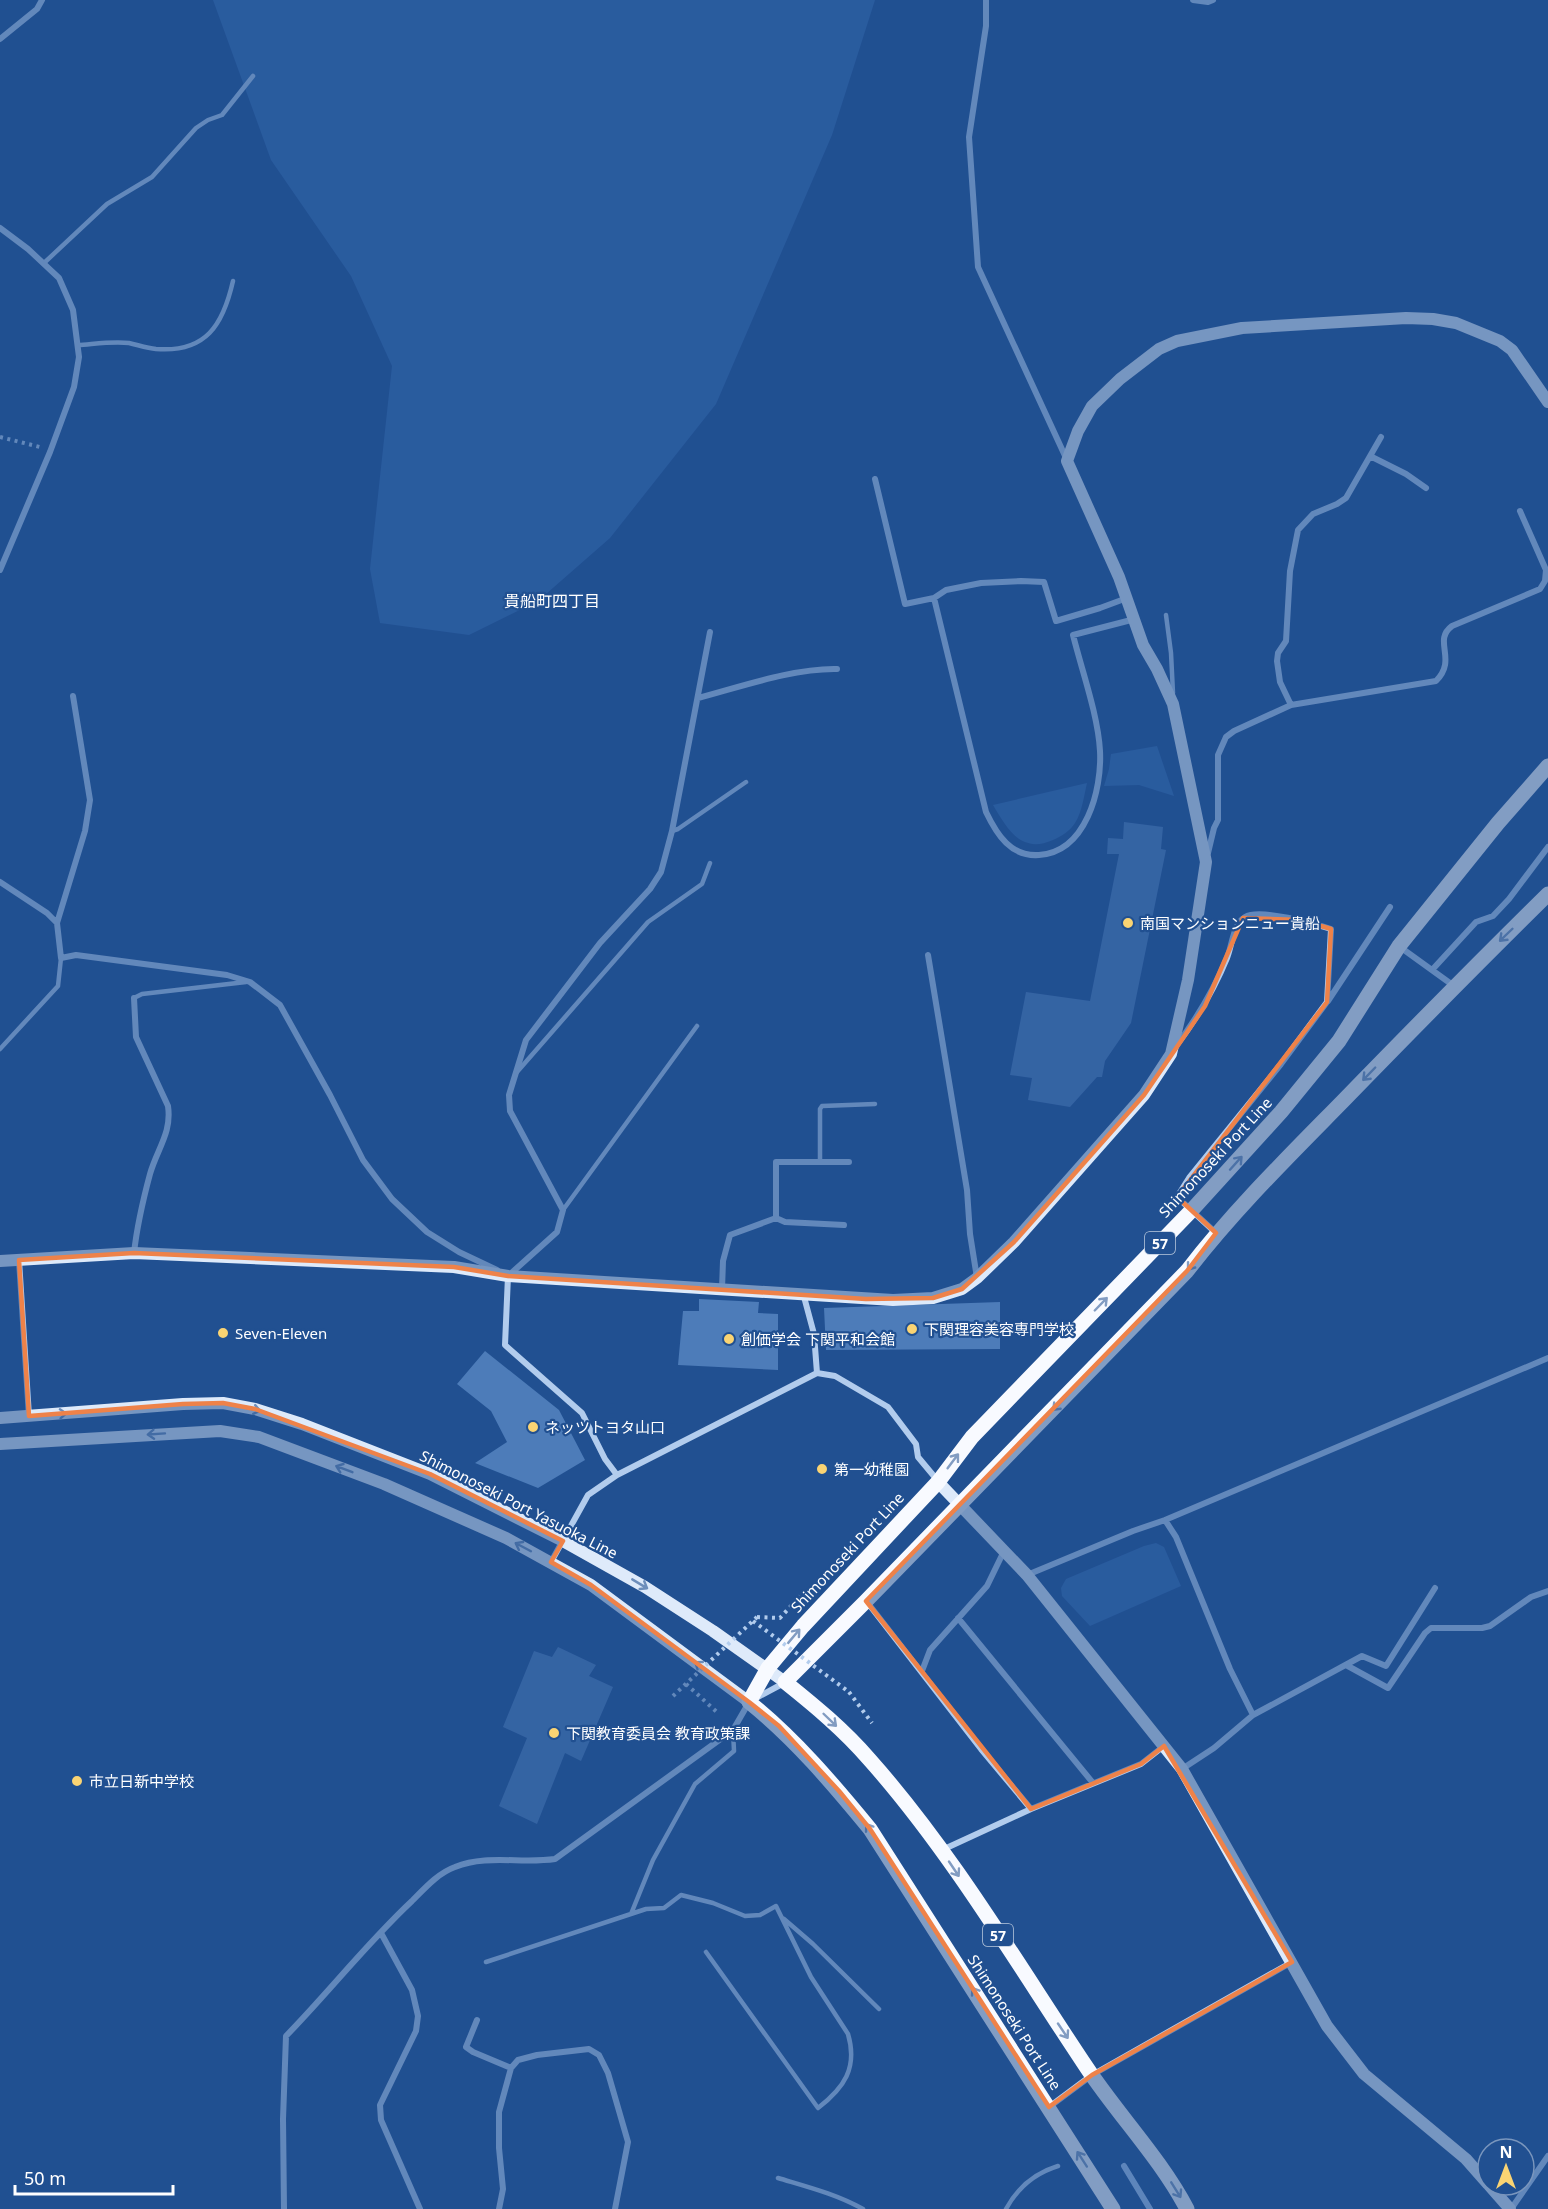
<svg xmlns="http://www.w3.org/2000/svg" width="1548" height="2209" font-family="'Noto Sans','Noto Sans JP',sans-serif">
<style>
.green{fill:#346aae}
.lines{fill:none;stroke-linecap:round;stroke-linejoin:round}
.stream{stroke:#a6c6ee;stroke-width:6}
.building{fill:#4d7cb9}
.path{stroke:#b2cced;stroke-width:4;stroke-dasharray:3 4.5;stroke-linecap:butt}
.lane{stroke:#b2cced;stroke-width:4.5}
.street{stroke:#b2cced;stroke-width:6}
.secondary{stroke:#deeafa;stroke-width:12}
.primary{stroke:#f8faff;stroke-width:15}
.path-bridge{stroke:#b2cced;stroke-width:4;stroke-dasharray:3 4.5;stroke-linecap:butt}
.oneway{stroke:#829cc2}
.oneway2{stroke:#6d8ebb}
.marked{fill:none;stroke:#ee8249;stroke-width:4.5;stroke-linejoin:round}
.poi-dot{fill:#fad473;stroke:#215091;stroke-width:2}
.labels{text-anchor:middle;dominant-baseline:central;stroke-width:4.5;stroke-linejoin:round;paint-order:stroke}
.shield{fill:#215091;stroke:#bccade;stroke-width:1.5}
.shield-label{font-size:14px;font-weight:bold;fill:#fff}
.poi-label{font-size:15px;fill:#fff;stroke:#215091;text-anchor:start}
.street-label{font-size:15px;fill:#fff;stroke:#215091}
.neighbourhood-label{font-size:16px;fill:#fff;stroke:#215091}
</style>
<rect width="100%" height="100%" fill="#215091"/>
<path class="green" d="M213,0H875L832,135L716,404L610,538L538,601L469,635L380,623L370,569L392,366L351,276L271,160Z
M1157,746L1174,796L1139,785L1104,786L1109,769L1111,754Z
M1087,783C1084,796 1082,812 1075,823C1070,831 1062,836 1053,840C1021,854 1008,830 993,805Z
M1156,1543L1164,1547L1181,1586L1090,1626L1062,1596L1061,1588L1066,1579L1144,1546Z"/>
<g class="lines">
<path class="stream" d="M1124,2166L1150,2209"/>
</g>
<path class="building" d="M1124,822L1163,827L1161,849L1166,850L1131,1023L1105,1061L1102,1077H1097L1070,1107L1028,1100L1032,1078L1010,1075L1026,992L1090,1001L1119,854H1107L1108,838L1123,839Z
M699,1299L759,1302L758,1313L778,1314V1370L678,1365L683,1311H699Z
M1000,1302V1349L826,1350L824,1308Z
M485,1351L559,1410L585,1460L538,1488L475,1463L507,1442L491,1411L457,1384Z
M558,1647L596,1665L589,1676L613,1687L581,1761L565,1753L537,1824L499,1806L527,1738L503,1727L534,1651L552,1657Z"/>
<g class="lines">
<path class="path" d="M0,437L40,447
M757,1617L780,1618L800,1596
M686,1684L718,1713
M849,1692L872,1723"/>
<path class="lane" d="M44,263L107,204L152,177L196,128L208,120L222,115L253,76
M78,345C94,344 113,341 129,343C138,345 147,348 156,349C206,353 223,325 233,281
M1166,615L1171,653L1173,693
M672,831L678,829L746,782
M134,998L142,994L246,982
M0,1049L58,986L61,958
M517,1072L648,922L702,884L710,863
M820,1162V1109L822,1106L875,1104
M563,1210L697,1026
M631,1914L653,1860L695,1784L734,1751L733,1730
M784,1919L813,1944L879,2009
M486,1962L646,1909L664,1908L681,1895L713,1903L745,1916L760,1915L776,1906L811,1977L848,2034C858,2068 844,2088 818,2108L706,1952
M778,2178C808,2187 836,2194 863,2209
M1006,2209C1018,2187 1035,2173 1058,2166"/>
<path class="street" d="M986,0V26L969,137L978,267L1066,458
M1193,0L1208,2L1213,0
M0,39L37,9L42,0
M0,228L28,249L59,278L73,310L79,357L74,387L50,452L0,570
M1370,456L1406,474L1426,488
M875,479L905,604L934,598L946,590L981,583L1021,581L1044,582L1056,621L1100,608L1127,598
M934,598L986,812C997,835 1011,857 1039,855C1086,852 1102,790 1100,751C1098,715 1082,671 1073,635L1135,619
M698,698C740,687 794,668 837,669
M1291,705L1280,682L1277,661L1278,653L1286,641L1290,571L1298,530L1313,514L1337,504L1346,498L1381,437
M1208,853L1214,828L1218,820V755L1226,737L1234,731L1291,705L1436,681C1458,659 1432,641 1452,626L1540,589L1545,581L1546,570L1520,511
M0,882L47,913L57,923L61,958L76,955L227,975L250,982L280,1005L330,1095L363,1160L392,1199L427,1232L459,1252L497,1270
M57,923L85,831L90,800L73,696
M1400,947L1454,986
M928,955L967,1190L970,1234L977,1278
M1432,970L1476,922L1493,916L1509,899L1548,847
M134,998L136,1037L168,1106C172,1133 157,1149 150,1174C143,1200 137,1226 134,1253
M1328,1001L1390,907
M1176,1046C1198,1017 1213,992 1227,958C1232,946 1233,924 1245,917C1260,908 1315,924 1331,929L1327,1002L1281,1064L1189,1178L1177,1197L1216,1233
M776,1218L785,1222L844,1225
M19,1260L29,1416
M722,1289L723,1261L730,1235L776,1218V1162H849
M803,1293L814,1334L817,1373L835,1376L888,1407L916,1444L918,1457L938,1481
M617,1475L605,1459L582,1413L505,1345L508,1276L557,1232L563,1210L510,1111L509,1095L526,1040L600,943L650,889L661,872L672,831L710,632
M1165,1520L1176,1537L1230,1669L1253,1715
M551,1562L588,1495L617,1475L817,1373
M1027,1575L1133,1531L1165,1520L1548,1358
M867,1602L981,1749L1031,1809
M958,1618L1093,1783
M1346,1665L1388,1688L1425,1633L1431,1628H1482L1490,1626L1531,1597L1548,1591
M922,1671L930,1650L987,1586L1004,1551
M756,1698L784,1683
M1182,1769L1214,1748L1253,1715L1362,1656L1386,1666L1435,1588
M942,1850L1031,1809L1141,1764L1164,1746
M381,1933L412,1990L418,2016L416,2031L380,2105L381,2120L420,2209
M477,2020L466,2047L473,2052L511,2068
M1049,2107L1092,2075L1292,1962
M284,2209L283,2119L286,2036C329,1992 367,1943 412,1901C424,1889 438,1873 455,1867C487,1854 521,1864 555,1859L733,1730L748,1704
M499,2209L503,2189L499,2148V2112L511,2068L518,2060L537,2055L589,2049L599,2055L608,2073L628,2142L615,2209
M1511,2209L1548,2156"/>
<path class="secondary" d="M0,1261L134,1253L454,1267L508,1276L893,1300L933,1298L962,1289L977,1278L1014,1242L1144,1095L1171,1054L1188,980L1206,862L1173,704L1157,669L1143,645L1119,577L1067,461L1078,431L1092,406L1120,379L1159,349L1177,341L1242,328L1406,318L1433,319L1456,323L1500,341L1512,350L1548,402
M0,1418L183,1404L223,1403L255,1409L302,1424L430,1474L563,1541L645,1587L713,1631L785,1682
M0,1444L220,1431L259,1437L384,1484L506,1538L591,1585L749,1702
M938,1482L1027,1575L1182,1769L1327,2026L1364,2074L1466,2159L1488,2184
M1489,2185L1510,2209"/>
<path class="primary" d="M1113,2209L870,1829C833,1784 795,1739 749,1702L768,1668L803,1626L938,1482L972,1437L1191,1211L1281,1112L1339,1041L1399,946L1498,823L1548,766
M1187,2209C1160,2158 1119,2116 1087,2068C1018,1965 951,1851 869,1759C844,1730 815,1706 785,1682L866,1601L1187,1271C1234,1210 1289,1156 1343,1101C1411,1031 1479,962 1548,894"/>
<path class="path-bridge" d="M753,1621L849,1692
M673,1696L757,1617"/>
</g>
<defs><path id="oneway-shaft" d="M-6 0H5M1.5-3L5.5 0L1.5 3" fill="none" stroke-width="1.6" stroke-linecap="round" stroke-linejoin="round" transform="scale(1.5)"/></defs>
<g class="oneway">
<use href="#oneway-shaft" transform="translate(1506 935) rotate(136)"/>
<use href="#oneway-shaft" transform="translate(1369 1074) rotate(134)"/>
<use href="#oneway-shaft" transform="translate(1236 1163) rotate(-48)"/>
<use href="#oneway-shaft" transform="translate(1193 1263) rotate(127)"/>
<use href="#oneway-shaft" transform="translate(1101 1304) rotate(-46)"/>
<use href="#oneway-shaft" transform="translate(1059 1404) rotate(134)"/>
<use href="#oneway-shaft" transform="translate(953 1461) rotate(-53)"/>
<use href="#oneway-shaft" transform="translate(794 1636) rotate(-50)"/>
<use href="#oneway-shaft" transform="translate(830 1720) rotate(44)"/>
<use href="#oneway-shaft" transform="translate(871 1831) rotate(-125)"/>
<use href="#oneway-shaft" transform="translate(954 1869) rotate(56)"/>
<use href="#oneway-shaft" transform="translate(977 1995) rotate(-123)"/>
<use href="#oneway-shaft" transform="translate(1063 2031) rotate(56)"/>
<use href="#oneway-shaft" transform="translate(1082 2159) rotate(-123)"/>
<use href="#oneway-shaft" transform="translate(1176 2190) rotate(58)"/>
</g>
<g class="oneway2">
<use href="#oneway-shaft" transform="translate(252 1409) rotate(13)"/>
<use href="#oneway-shaft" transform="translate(58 1414) rotate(-4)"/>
<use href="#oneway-shaft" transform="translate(156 1434) rotate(176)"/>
<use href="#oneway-shaft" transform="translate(344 1469) rotate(-159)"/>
<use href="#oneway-shaft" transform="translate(523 1547) rotate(-152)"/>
<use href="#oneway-shaft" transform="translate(640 1584) rotate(31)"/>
<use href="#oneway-shaft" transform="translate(702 1667) rotate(-144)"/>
</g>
<path d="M0 0H1548V2209H0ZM1243,918L1301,920L1331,929L1327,1002L1177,1197L1216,1233L1187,1271L866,1601L1031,1809L1141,1764L1164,1746L1292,1962L1092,2075L1049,2107L870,1829L839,1791L779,1726L749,1702L591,1585L551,1562L563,1541L430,1474L255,1409L223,1403L183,1404L29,1416L19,1260L134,1253L454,1267L508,1276L866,1299L933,1298L962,1289L1014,1242L1144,1095L1205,1006Z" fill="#215091" fill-opacity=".55" fill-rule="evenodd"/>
<path class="marked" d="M1243,918L1301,920L1331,929L1327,1002L1177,1197L1216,1233L1187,1271L866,1601L1031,1809L1141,1764L1164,1746L1292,1962L1092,2075L1049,2107L870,1829L839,1791L779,1726L749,1702L591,1585L551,1562L563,1541L430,1474L255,1409L223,1403L183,1404L29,1416L19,1260L134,1253L454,1267L508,1276L866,1299L933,1298L962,1289L1014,1242L1144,1095L1205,1006Z"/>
<g class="poi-dot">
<circle cx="1128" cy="923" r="6"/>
<circle cx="912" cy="1329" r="6"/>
<circle cx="223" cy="1333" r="6"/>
<circle cx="729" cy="1339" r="6"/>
<circle cx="533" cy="1427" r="6"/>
<circle cx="822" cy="1469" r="6"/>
<circle cx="554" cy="1733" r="6"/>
<circle cx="77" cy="1781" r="6"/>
</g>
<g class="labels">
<g class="shield">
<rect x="1145" y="1232" width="30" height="22" rx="4.5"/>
<rect x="983" y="1924" width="30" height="22" rx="4.5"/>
</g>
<g class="shield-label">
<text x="1160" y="1243">57</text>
<text x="998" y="1935">57</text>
</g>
<g class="poi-label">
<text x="1140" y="923">南国マンションニュー貴船</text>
<text x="924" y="1329">下関理容美容専門学校</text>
<text x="235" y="1333">Seven-Eleven</text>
<text x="741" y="1339">創価学会 下関平和会館</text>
<text x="545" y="1427">ネッツトヨタ山口</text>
<text x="834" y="1469">第一幼稚園</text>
<text x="566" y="1733">下関教育委員会 教育政策課</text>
<text x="89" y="1781">市立日新中学校</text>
</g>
<g class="street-label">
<text transform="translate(1215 1157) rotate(-47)">Shimonoseki Port Line</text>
<text transform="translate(519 1504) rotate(27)">Shimonoseki Port Yasuoka Line</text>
<text transform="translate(847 1552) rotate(-47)">Shimonoseki Port Line</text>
<text transform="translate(1015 2022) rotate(57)">Shimonoseki Port Line</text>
</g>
<g class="neighbourhood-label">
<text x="552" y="601">貴船町四丁目</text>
</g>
</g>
<g transform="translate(1506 2167)"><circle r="28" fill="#215091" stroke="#7a96bd" stroke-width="1.5"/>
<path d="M0-4.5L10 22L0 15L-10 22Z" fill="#fad473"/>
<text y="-9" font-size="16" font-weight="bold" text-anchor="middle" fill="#ffffff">N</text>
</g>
<path d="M15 2185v9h158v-9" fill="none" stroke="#ffffff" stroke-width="3"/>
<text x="24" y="2185" font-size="18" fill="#ffffff" stroke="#215091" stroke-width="4.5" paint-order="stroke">50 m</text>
</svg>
